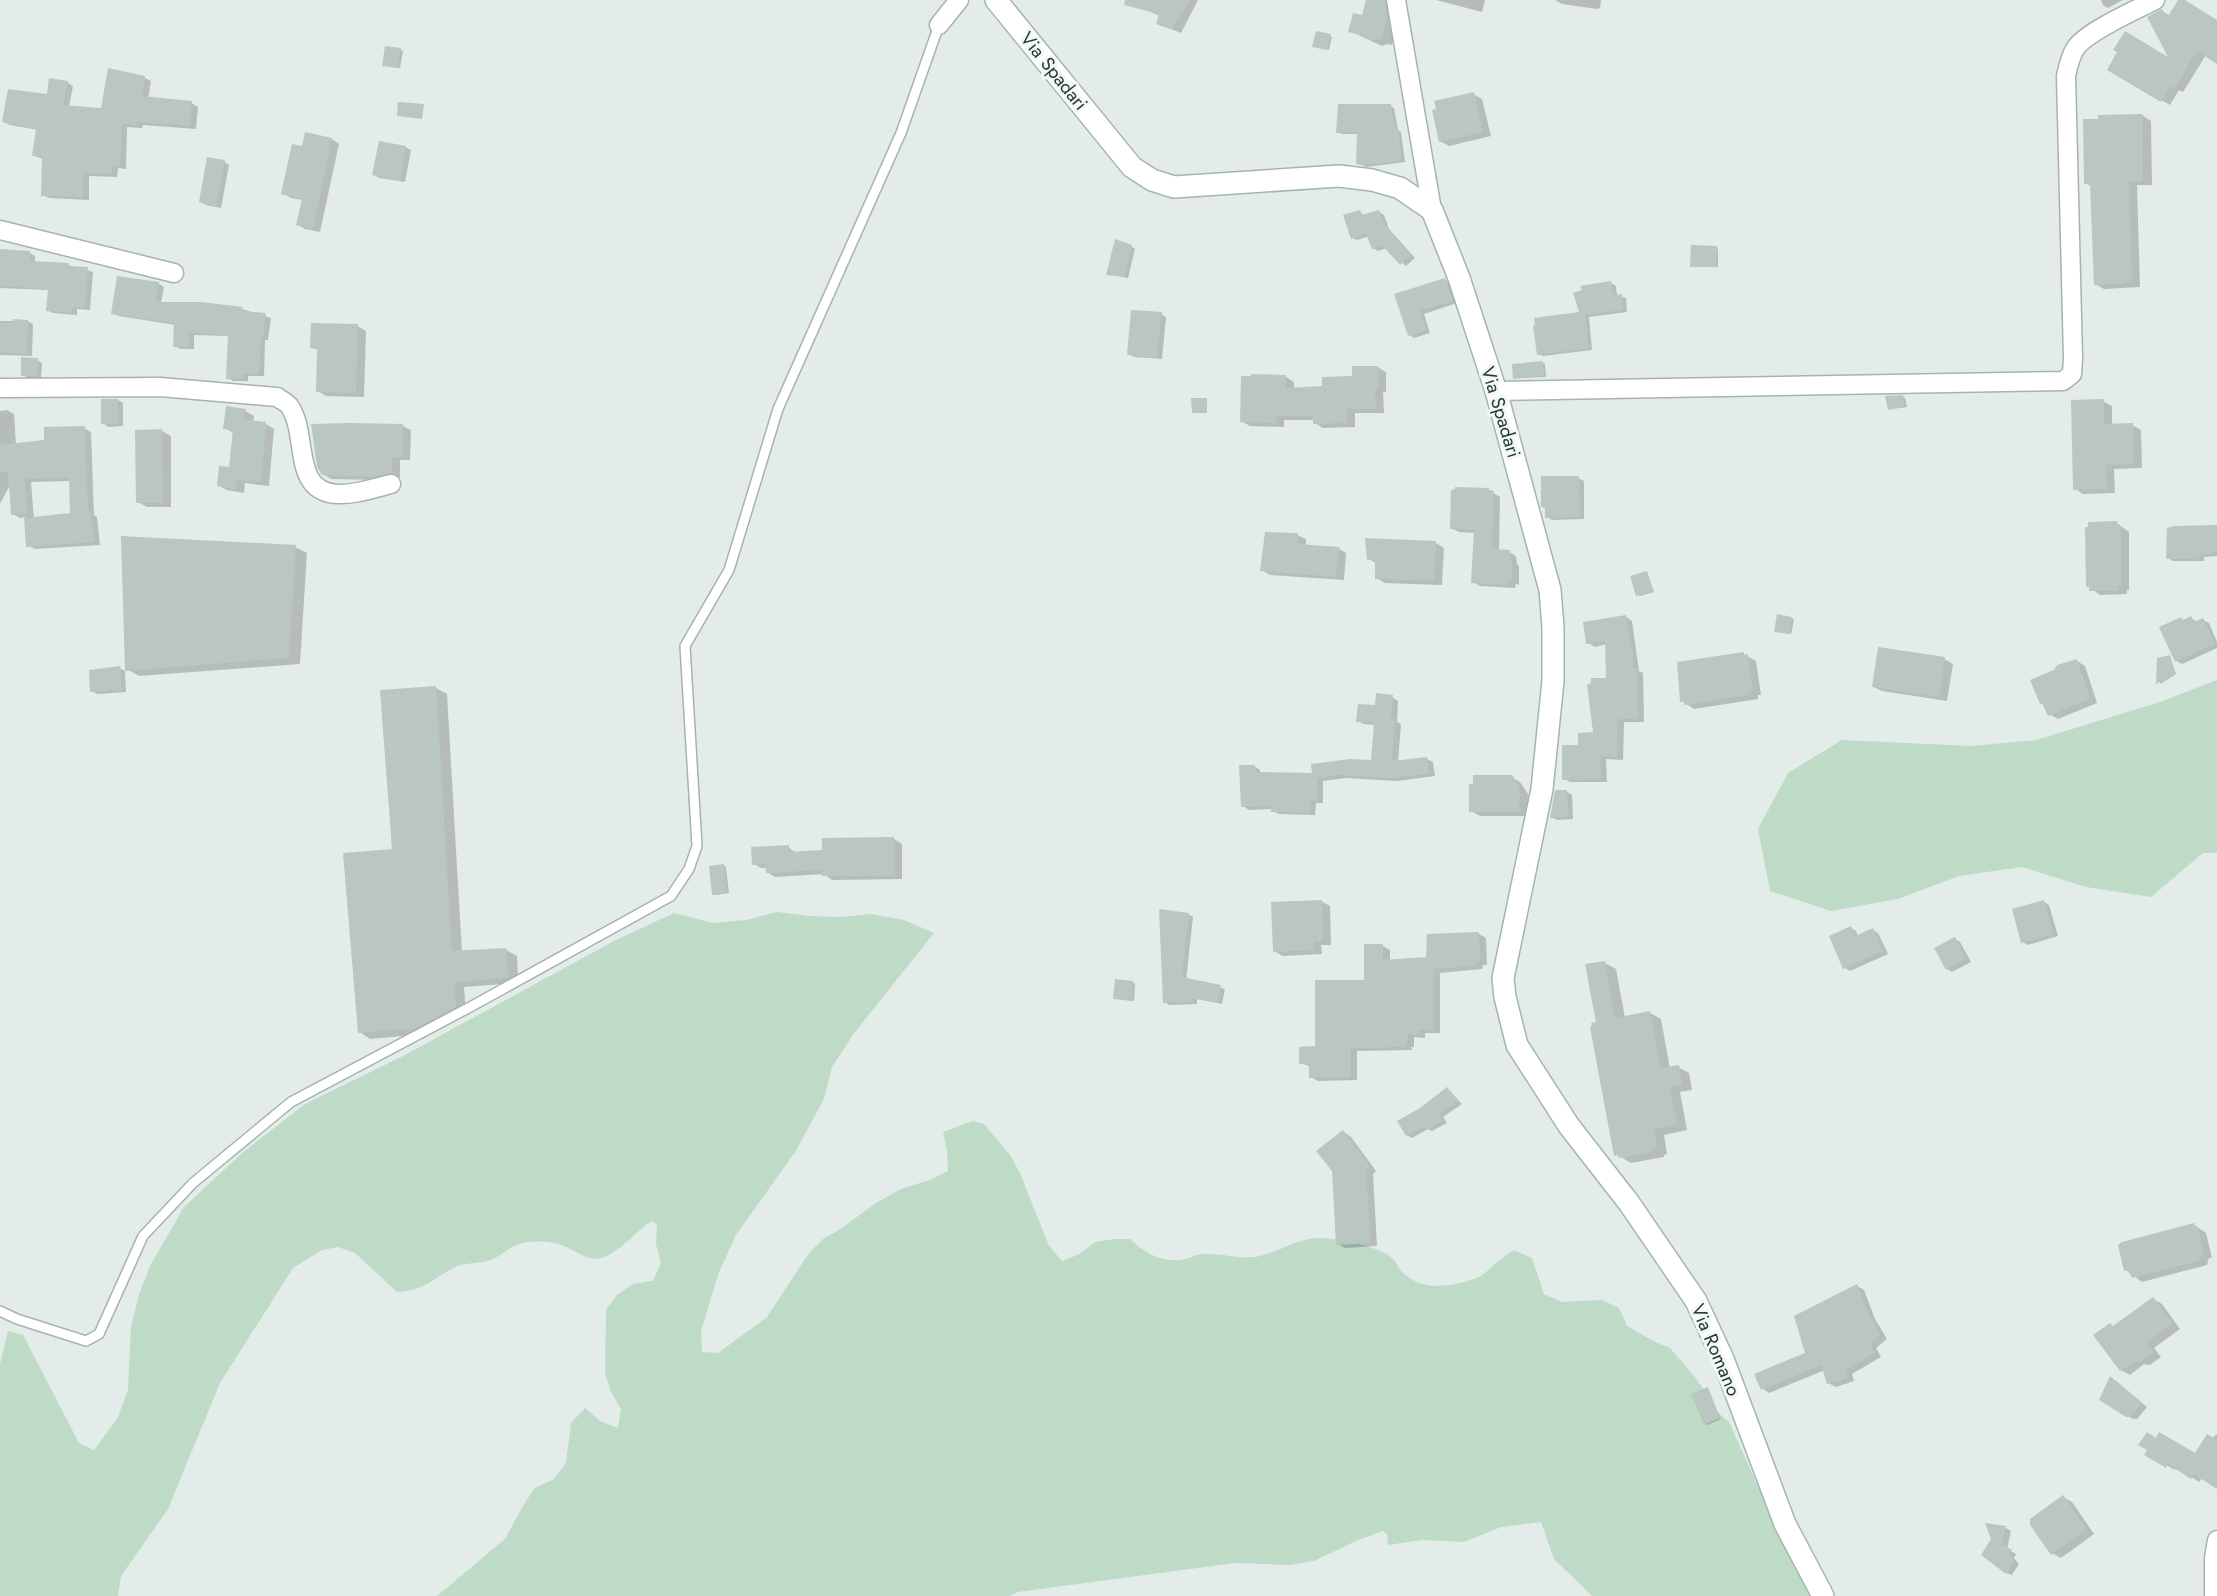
<svg xmlns="http://www.w3.org/2000/svg" width="2217" height="1596" font-family="Jost,sans-serif">
<style>
.green{fill:#bedbc8}
.shadow{fill:#0003;fill-rule:evenodd}
.building{fill:#b9c6c2}
.lines{fill:none;stroke-linecap:round;stroke-linejoin:round}
.lane-casing{stroke:#a6b3af;stroke-width:12}
.street-casing{stroke:#a6b3af;stroke-width:21}
.secondary-casing{stroke:#a2b6b1;stroke-width:24}
.lane{stroke:#fff;stroke-width:9}
.street{stroke:#fff;stroke-width:18}
.secondary{stroke:#fff;stroke-width:21}
.labels{text-anchor:middle;dominant-baseline:central;stroke-width:6;stroke-linejoin:round;paint-order:stroke}
.street-label{font-size:19px;fill:#243b37;stroke:#f3f8f6}
</style>
<rect width="100%" height="100%" fill="#e3ece8"/>
<path class="green" d="M2217,680V853H2203L2151,897L2086,887L2022,867L1959,876L1898,899L1831,911L1770,891L1758,829L1788,773L1842,740L1971,746L2036,740L2160,702Z
M777,912L809,916L840,917L871,914L904,920L934,933L855,1032L832,1067L824,1099L795,1152L736,1235L719,1272L701,1331L702,1352L718,1353L767,1317L809,1253L823,1239L839,1230L876,1203L901,1189L930,1180L948,1171L947,1151L943,1132L973,1121L984,1124L1010,1155L1020,1173L1049,1246L1062,1261L1080,1254L1095,1242L1115,1239H1130C1145,1253 1160,1262 1182,1260C1191,1258 1198,1253 1208,1254C1227,1254 1240,1260 1260,1256C1280,1251 1301,1237 1321,1238C1337,1238 1381,1247 1392,1258C1396,1261 1398,1267 1401,1271C1411,1282 1425,1286 1439,1286C1453,1285 1475,1281 1485,1273C1496,1263 1501,1258 1514,1250L1532,1258L1544,1294L1562,1302L1602,1300L1619,1308L1627,1326L1653,1341L1670,1348L1694,1376L1705,1391L1709,1405L1729,1422L1783,1542L1813,1596H1592L1554,1559L1541,1522L1501,1527L1464,1542L1422,1540L1388,1545L1387,1534L1383,1531L1356,1541L1314,1561L1289,1565L1235,1563L1018,1592L1009,1596H437L505,1539L524,1504L535,1488L554,1479L566,1463L571,1423L585,1408L600,1421L618,1428L621,1409L611,1392L605,1373L606,1310L617,1295L633,1284L653,1281L661,1263L656,1244L657,1225L652,1221C636,1231 618,1254 601,1258C587,1261 578,1252 566,1247C553,1241 534,1240 519,1244C509,1247 501,1256 491,1260C480,1264 466,1262 455,1267C430,1280 429,1289 397,1292L355,1253L338,1247L322,1250L293,1268L220,1383L168,1509L121,1576L118,1596H0V1364L8,1331L23,1335L79,1443L94,1450L117,1419L128,1390L131,1327L139,1294L151,1264L184,1207L241,1154L305,1104L403,1056L614,941L674,913L713,923L746,920Z"/>
<path class="shadow" d="M1145,0H1198L1181,33L1166,27L1160,16L1141,8Z
M1368,0H1386L1395,5L1397,23L1392,45L1387,44L1382,46L1350,31L1364,17Z
M1436,0H1485L1482,12Z
M1555,0H1601L1600,8L1597,9L1562,4Z
M2101,0H2123L2108,8L2103,5Z
M2180,0L2217,22V62L2206,55L2183,92L2179,90L2170,105L2109,69L2172,61L2162,11L2170,16Z
M1330,36L1332,37L1329,50L1316,47Z
M401,50L403,51L400,68L386,66Z
M145,78L151,81L148,99L191,103L198,107L196,129L143,125L142,128L127,127L126,169L118,168L117,177L89,176V200L49,198L43,195L44,159L34,156L38,130L10,125L4,122L48,96L67,82L73,86L69,107L102,110Z
M1473,94L1482,99L1491,136L1449,146L1440,141Z
M1390,106L1394,108L1398,130L1401,132L1405,162L1367,167L1362,165L1358,163L1359,134H1342L1338,132Z
M2143,116L2151,121L2152,185H2137L2140,287L2104,289L2095,284L2092,187L2086,183Z
M332,139L339,144L320,232L305,229L298,225L303,200L291,198L283,193L303,148Z
M405,147L411,150L405,182L380,178L374,175Z
M224,162L229,165L221,208L206,205L201,202Z
M1360,212L1365,216L1379,212L1384,215L1389,229L1415,258L1406,266L1387,248L1378,251L1373,248L1369,236L1357,240L1353,238Z
M1131,246L1135,249L1128,278L1108,274Z
M1716,248L1718,249V267H1694Z
M0,251L30,253L35,256V263L68,265L93,272L90,310L77,309V315L53,313L48,310L50,290L0,288Z
M1445,280L1450,283L1457,303L1424,314L1430,333L1414,338L1409,334L1397,295Z
M1611,283L1616,286L1617,296L1626,298L1627,312L1589,317L1592,350L1543,356L1538,354Z
M159,284L164,287L161,304L242,309L271,318L268,340H265L264,376H248V381H233L228,378L229,336L194,335V349H180L175,346V325L119,316L113,313Z
M1161,314L1166,317L1162,359L1134,357L1129,354Z
M0,321H27L33,324L32,356L0,355Z
M357,326L366,331L364,397L326,396L318,391L319,351L312,347Z
M37,360L42,363L41,378H28L23,375Z
M1543,363L1545,364L1546,377L1515,378Z
M1377,367L1386,372V392H1383L1384,413H1355V427L1323,428L1315,423V420H1284V427L1250,426L1241,421L1286,377L1294,382V389L1324,387L1354,378Z
M1903,397L1905,398L1907,407L1889,409Z
M118,400L123,403V426L108,427L103,423Z
M2103,401L2112,406V426L2132,425L2141,430L2142,468L2114,469L2115,493L2083,494L2075,489Z
M7,410L14,414L16,445L46,442L84,428L91,432L94,515L97,517L100,545L35,549L28,545L25,517L20,518L13,514L11,483L0,504V411ZM71,481L72,515L34,519L31,482Z
M245,411L254,416L253,422L266,424L274,429L269,486L245,483L244,493L227,490L219,486L230,469L235,434L225,428Z
M313,426H403L411,430L410,460H400V477L383,480L331,479L323,474Z
M162,431L171,436V507H147L138,502Z
M1578,478L1584,481V519L1552,520L1547,517Z
M1488,490L1500,497L1499,551L1509,552L1516,556L1517,564L1519,566V585L1516,584L1515,588L1480,586L1473,582L1475,533L1459,532L1451,528Z
M2117,523L2129,532V590H2127V594L2100,595L2088,586Z
M2217,527V556L2204,557V561H2173L2168,558Z
M1297,535L1306,539V546L1338,548L1346,553L1344,580L1270,575L1262,570Z
M1436,543L1444,548L1442,585L1385,583L1376,578V563L1369,559Z
M295,547L307,553L300,664L139,676L127,669Z
M1647,573L1654,592L1640,596L1638,595Z
M1626,617L1632,621L1639,671L1643,673L1644,722H1624L1623,760L1606,759L1607,782H1570L1564,779L1579,747L1595,734L1608,679L1607,644L1595,647L1588,643Z
M1792,618L1794,620L1791,634L1778,632Z
M2191,618L2196,621L2203,620L2209,623L2217,642V648L2182,664L2177,661L2185,621Z
M1743,654L1756,661L1761,695H1758V699L1694,709L1682,701Z
M2170,657L2176,674L2160,684L2159,659Z
M1944,659L1953,664L1947,701L1882,691L1874,687Z
M2077,661L2085,666L2097,703L2058,719L2049,714L2045,705L2041,703L2055,672Z
M119,668L125,671L126,692L97,694L92,691Z
M436,688L447,694L462,953L506,950L517,956L518,983L464,987L466,1013L414,1035L370,1039L360,1032Z
M1392,697L1398,701L1397,722L1401,724L1398,762L1427,759L1433,762L1435,776L1397,781L1346,778L1323,781V803H1316L1315,815L1279,814L1273,811V809L1249,810L1243,806L1254,766L1260,770V774L1314,775L1373,762L1375,725L1364,724L1358,721Z
M1511,777L1520,782L1528,794L1527,816H1480L1471,811L1475,785Z
M1567,792L1572,795L1573,819L1557,820L1552,817Z
M894,839L902,844V879L832,880L824,874L775,877L767,872V868H761L754,864L788,847L796,853L824,852Z
M724,866L726,867L729,893L716,895L714,893Z
M1321,901L1330,906L1331,945H1321L1322,954L1283,956L1274,951Z
M2044,902L2049,905L2058,936L2028,945L2023,942Z
M1188,914L1193,917L1186,980L1225,989L1222,1004L1197,999V1004L1169,1005L1165,1002Z
M1851,928L1856,931L1858,936L1873,930L1878,933L1888,954L1850,971L1845,968Z
M1479,934L1486,938L1487,965H1483L1482,969L1440,973V1033H1425V1038L1414,1037V1047H1411L1412,1050L1357,1051V1080L1318,1081L1311,1077V1067L1301,1063L1317,1048L1366,981L1383,946L1390,950V961L1428,959Z
M1955,939L1960,942L1971,962L1952,972L1947,969Z
M1605,963L1616,969L1625,1018L1650,1013L1661,1019L1670,1069L1678,1067L1689,1073L1692,1090L1680,1092L1687,1130L1664,1135L1667,1154L1664,1155V1157L1631,1163L1616,1154L1598,1023Z
M1133,982L1135,984L1134,1001L1115,998Z
M1447,1089L1462,1104L1443,1117L1447,1123L1432,1131L1428,1129L1412,1138L1407,1135L1421,1109Z
M1344,1132L1351,1137L1376,1171L1373,1174L1377,1246L1345,1248L1338,1244Z
M2194,1225L2206,1233L2212,1258H2209L2207,1265L2142,1282L2126,1270Z
M1857,1286L1864,1290L1875,1319L1887,1339L1876,1348L1881,1357L1852,1374L1854,1381L1836,1387L1828,1383L1825,1370L1769,1393L1762,1388L1807,1354Z
M2153,1299L2162,1304L2180,1329L2154,1348L2161,1357L2150,1365L2144,1364L2130,1375L2121,1370L2115,1327Z
M2116,1381L2147,1407L2137,1419H2133L2101,1399Z
M1707,1389L1721,1419L1707,1425L1705,1423Z
M2217,1434V1487L2202,1478L2199,1482L2176,1467L2175,1470L2147,1454L2195,1455Z
M2063,1497L2072,1502L2094,1534L2061,1558L2052,1553Z
M1987,1525L2006,1528L2011,1531L2007,1549L2016,1554L2014,1558L2019,1564L2012,1575L2007,1573Z"/>
<path class="building" d="M1125,0H1190L1175,22L1173,30L1156,24L1159,14L1124,5Z
M1366,0H1385L1387,17L1382,40L1376,39L1371,41L1363,36L1348,32L1353,13L1362,15Z
M2178,0H2185L2217,20V64L2197,51L2174,89L2170,86L2161,102L2107,70L2117,52L2113,50L2125,31L2168,57L2147,17L2162,9L2167,18Z
M1316,31L1331,34L1327,50L1312,47Z
M385,46L401,48L398,68L382,66Z
M108,68L145,76L142,96L192,101L190,126L137,122L136,126L122,124L120,166H112V174L83,173V197L41,196L42,156H32L36,129L2,122L8,89L47,94L49,78L68,81L63,105L101,108Z
M1474,92L1483,132L1439,142L1432,110L1436,109L1434,101Z
M398,102L424,104L422,119L397,116Z
M1338,104H1391L1395,128H1398L1402,160L1397,162L1361,165L1356,164L1357,132L1336,133Z
M2143,114V181H2129L2132,283L2094,285L2090,184H2084L2083,119H2098V115Z
M305,132L332,138L313,229L296,225L302,199L281,194L292,144L302,146Z
M379,141L406,146L400,181L372,175Z
M207,157L225,160L216,206L199,202Z
M1360,210L1362,215L1379,210L1385,225L1411,255L1400,265L1383,246L1372,249L1366,234L1351,239L1343,215Z
M1115,239L1132,245L1124,277L1106,275Z
M1691,245L1717,246L1716,267H1690Z
M0,249L30,251V261L69,263L68,266L88,267L85,308L72,307V313L46,311L48,289L0,286Z
M117,276L159,282L156,302H201L243,307L242,311L266,313L263,338H261L259,374H243V379H226L228,335L189,333V347H173L174,323L111,314Z
M1445,278L1453,301L1420,311L1426,330L1408,336L1394,294Z
M1611,281L1613,295L1622,294L1623,310L1585,315L1589,348L1537,355L1533,326L1535,325L1534,318L1579,312L1573,293L1582,290L1580,286Z
M1131,310L1162,312L1157,358L1127,355Z
M13,319L28,320L27,354L0,353V323H13Z
M311,323L358,324L356,393L316,392L317,349L310,348Z
M21,357L38,358L37,376H21Z
M1543,361L1544,376L1513,379L1512,364Z
M1352,366H1378V388H1375L1376,409H1347V423L1313,424V416H1276V423L1240,422L1241,376H1251V374L1286,375V388L1322,386V377L1352,376Z
M1903,395L1905,407L1888,410L1885,396Z
M1191,398H1207V413H1192Z
M101,399H118L119,424H101Z
M2104,399V424L2133,423L2134,464L2106,465L2107,489L2073,490L2071,400Z
M226,406L246,409L245,420L266,422L261,482L237,480L235,489L217,486L219,466L229,467L233,430L223,429Z
M349,423L403,424V457H392V473L374,477L322,475L317,467L311,424Z
M85,426L88,511H91L94,542L26,547L24,518L70,513L69,478L25,479L27,514L11,515L8,471L0,472V445L44,440V427Z
M162,429L163,503H136L135,430Z
M1541,476H1579L1580,517L1545,518V508L1541,507Z
M1455,487L1489,488V490L1494,491L1492,549L1510,550V560H1512V582L1509,581L1508,585L1471,583L1474,530L1450,529L1451,490L1455,489Z
M2117,521V526H2121V586H2119V591H2089V587H2086L2085,527H2088V522Z
M2217,525V551H2213V554L2199,555V559H2166L2167,528L2174,526Z
M1265,532L1298,533V544L1339,547L1336,577L1260,571Z
M121,536L296,545L289,658L125,671Z
M1365,538L1436,541L1434,581L1375,579V560H1367Z
M1647,571L1653,591L1636,596L1630,576Z
M1777,614L1792,617L1789,634L1774,632Z
M1626,615L1633,654V668H1637L1638,719H1618L1617,757L1600,756L1601,779L1562,780V745H1578V733L1593,732L1587,685L1591,683V678H1606L1605,641L1586,644L1583,622Z
M2191,616L2194,622L2203,618L2215,644L2175,662L2159,627L2181,617L2183,620Z
M1878,647L1945,657L1939,697L1872,687Z
M1744,652V655L1748,654L1753,691H1750L1751,694L1684,705V701L1680,702L1677,662Z
M2170,655L2175,673L2156,684L2157,658Z
M2077,659L2090,699L2048,716L2042,703L2040,704L2030,680L2054,670L2057,665Z
M120,666L122,690L90,692L89,670Z
M436,686L452,951L506,948L508,978L454,982L456,1007L407,1033V1029L358,1033L343,853L392,849L380,690Z
M1376,693L1393,695L1391,719H1395L1392,761L1427,757L1429,774L1390,778L1339,775L1317,778V801H1310V813L1271,812V806L1241,807L1239,765H1255V772L1312,773L1311,764L1350,759L1371,760L1374,723L1356,722L1358,704L1375,705Z
M1473,775H1512L1520,788L1519,812H1469V784H1473Z
M1555,790H1567L1568,817L1550,818Z
M894,837L895,876H822V870L766,873L765,864L752,865L751,847L789,845V852L822,850V838Z
M724,864L727,893L712,895L709,866Z
M1322,900L1323,942L1314,941V950L1273,952L1271,902Z
M2044,900L2054,934L2021,943L2012,909Z
M1159,909L1189,913L1182,977L1221,985L1218,1003L1193,998V1002L1163,1003Z
M1851,926L1855,936L1873,928L1883,951L1843,969L1829,936Z
M1479,932L1480,962H1476V966L1434,969L1433,1030H1419V1035L1408,1034L1407,1044H1405V1047L1351,1048V1077L1309,1078V1064H1299V1047L1315,1046V980H1364V944H1383V960L1426,957L1427,934Z
M1955,937L1966,959L1946,970L1934,948Z
M1605,961L1615,1018L1650,1011L1661,1068L1679,1065L1682,1084L1670,1087L1677,1124L1654,1129L1657,1149H1654V1151L1619,1158L1618,1155L1614,1156L1590,1027L1592,1026L1591,1023L1596,1022L1585,964Z
M1115,979L1133,981L1132,1001L1113,999Z
M1447,1087L1459,1101L1440,1114L1443,1120L1427,1130L1425,1126L1406,1136L1397,1121L1420,1108Z
M1343,1130L1370,1166L1366,1170L1371,1243L1336,1245L1332,1171L1316,1151Z
M2194,1223L2195,1226H2197L2204,1253L2201,1254L2199,1261L2132,1278L2128,1270L2124,1271L2118,1245L2122,1242Z
M1857,1284L1868,1313L1881,1335L1870,1343L1875,1353L1846,1370L1848,1378L1827,1384L1821,1365L1761,1390L1754,1374L1805,1353L1794,1316Z
M2153,1297L2173,1324L2146,1343L2153,1352L2140,1362L2135,1361L2120,1371L2093,1335L2110,1323L2113,1326Z
M2110,1376L2142,1403L2131,1417H2126L2099,1400Z
M1708,1387L1720,1418L1704,1425L1691,1394Z
M2147,1432L2156,1438L2159,1432L2195,1453L2207,1434L2217,1440V1489L2194,1474L2191,1479L2168,1464L2166,1468L2144,1455L2147,1450L2138,1445Z
M2063,1495L2087,1529L2051,1555L2030,1525V1519Z
M1985,1523L2006,1526L2002,1544L2012,1550L2009,1554L2015,1560L2006,1574L1981,1555L1991,1539Z"/>
<g class="lines">
<defs>
<path id="lane" d="M0,1311L17,1319L86,1341L99,1334L143,1236L193,1183L291,1102L472,1006L671,896L689,869L697,846L685,646L729,570L778,409L901,133L939,25"/>
<path id="street" d="M1396,0L1432,210
M939,25L959,0
M0,230L174,273
M0,388L160,387L277,397C281,400 288,403 290,407C309,436 291,491 337,494C355,495 374,488 391,484
M1496,391L2063,381L2072,374L2073,358L2066,76C2068,67 2070,57 2075,49C2085,32 2136,10 2155,0
M2214,1596V1558L2217,1540"/>
<path id="secondary" d="M996,0L1132,167L1152,180L1174,187L1339,176L1372,180L1400,188L1432,210L1459,278L1496,391L1550,590L1553,627V681L1542,789L1503,978L1505,997L1517,1045L1569,1126L1629,1203L1696,1301L1723,1359L1785,1524L1823,1596"/>
</defs>
<use href="#lane" class="lane-casing"/>
<use href="#street" class="street-casing"/>
<use href="#secondary" class="secondary-casing"/>
<use href="#lane" class="lane"/>
<use href="#street" class="street"/>
<use href="#secondary" class="secondary"/>
</g>
<g class="labels">
<g class="street-label">
<text transform="translate(1054 71) rotate(51)">Via Spadari</text>
<text transform="translate(1501 412) rotate(73)">Via Spadari</text>
<text transform="translate(1716 1350) rotate(67)">Via Romano</text>
</g>
</g>
</svg>
